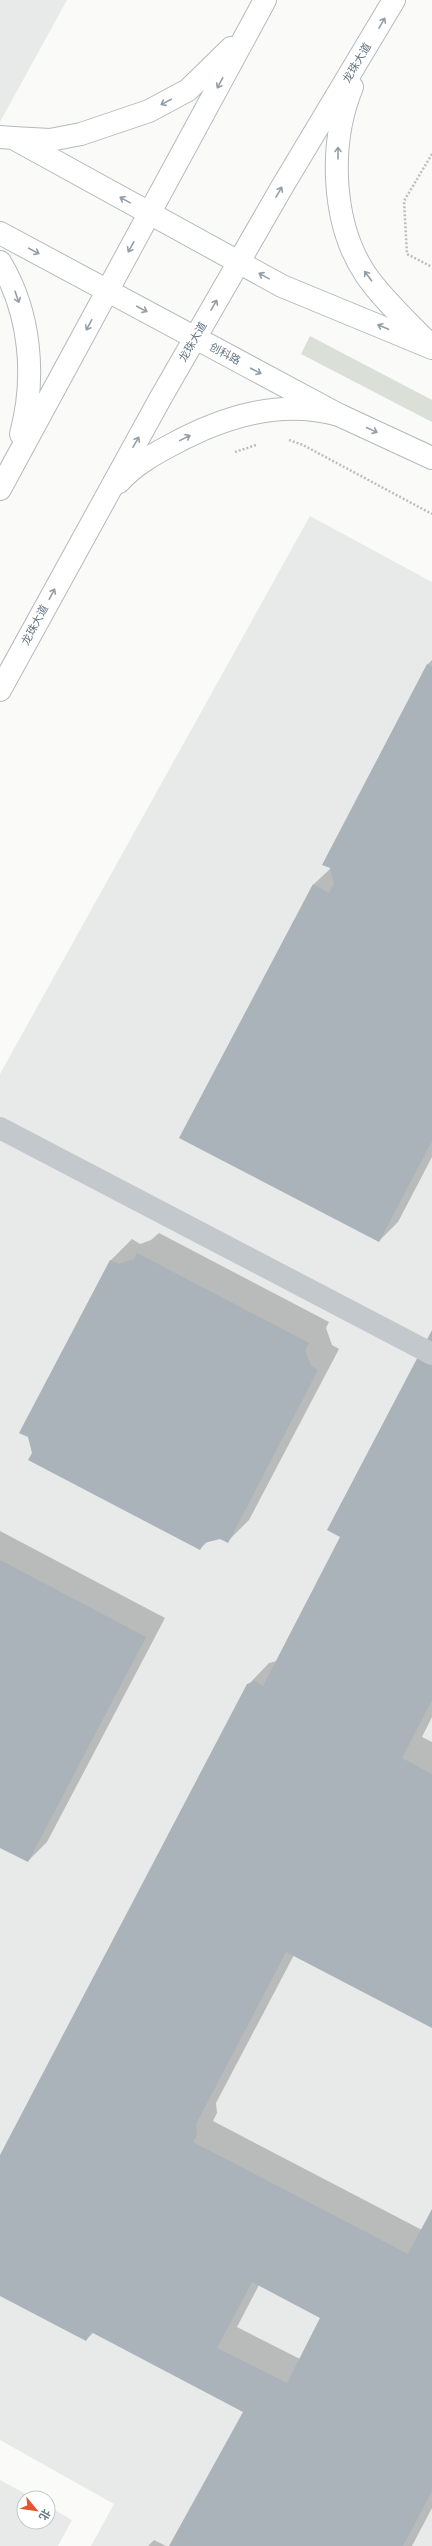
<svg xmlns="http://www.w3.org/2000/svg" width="432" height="2546" font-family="'Roboto Condensed','Noto Sans SC',sans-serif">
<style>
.built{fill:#e8e9e9}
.green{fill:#dadfd7}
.shadow{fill:#0003;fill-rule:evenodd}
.building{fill:#aab3b9;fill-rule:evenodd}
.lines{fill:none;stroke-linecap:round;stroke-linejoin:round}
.secondary-casing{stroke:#b3babf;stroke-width:24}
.primary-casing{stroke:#b5babe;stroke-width:24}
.path{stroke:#bbbfc2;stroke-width:2.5;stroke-dasharray:2 2;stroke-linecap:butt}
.minor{stroke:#c3c8cc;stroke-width:22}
.secondary{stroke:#fff;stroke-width:22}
.primary{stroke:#fff;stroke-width:22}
.oneway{stroke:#939fa8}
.labels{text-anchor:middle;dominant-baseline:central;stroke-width:4;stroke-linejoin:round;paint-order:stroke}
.street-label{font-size:11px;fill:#657683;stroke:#fff}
</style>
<rect width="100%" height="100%" fill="#fafaf8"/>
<path class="built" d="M0,0H67L0,122Z
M310,516L432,582V2546H91L114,2504L0,2440V1074Z
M0,2480L33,2498H24V2522H48V2506L72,2520L58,2546H0Z"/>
<path class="green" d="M310,336L432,400V422L301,354Z"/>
<path class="shadow" d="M432,660V1157L398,1222L379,1241L314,884L331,868L427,665Z
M159,1233L329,1322L326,1328L332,1345L339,1349L249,1520L228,1541L220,1538L208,1541L200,1549L33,1453L28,1436L21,1433L111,1260L132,1239L140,1244L151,1240Z
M432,1333V1717L422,1737L432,1742V2027L294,1955L216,2103L217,2113L213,2121L422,2230L432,2211V2508L412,2546H170L245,2412L94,2332L86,2340L0,2295V2157L248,1685L269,1663L277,1661L342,1537ZM259,2285L322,2318L300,2359L237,2327Z
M0,1531L165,1618L47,1842L28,1861L0,1847Z
M154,2540L166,2546H148Z"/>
<path class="building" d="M427,664L432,667V1141L379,1242L179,1138L313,884L329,893L334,884L330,868L322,865Z
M137,1253L309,1343L305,1350L311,1366L318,1370L228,1543L220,1539L204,1543L200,1550L28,1460L32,1453L28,1437L19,1433L110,1260L119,1264L134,1259Z
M432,1330V1700L402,1758L432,1774V2028L286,1952L196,2124L197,2135L193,2142L408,2254L432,2209V2491L403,2546H169L243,2412L91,2332L86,2341L0,2296V2155L247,1684L255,1681L263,1686L340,1537L327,1530ZM252,2282L320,2318L287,2383L217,2348Z
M0,1560L146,1637L28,1862L0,1848Z"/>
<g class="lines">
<defs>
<path id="secondary" d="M0,137L13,138L282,286L432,348
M0,233L339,415L432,458"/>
<path id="primary" d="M352,87C329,143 331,223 366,275C384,301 410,324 432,347
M13,138L50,140L81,134L149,111L188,90L231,48
M0,262C31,313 36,378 21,434
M119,482C134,465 154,454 173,444C225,416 281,399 339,415
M0,489L265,0
M0,690L160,399L282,187L394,0"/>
</defs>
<use href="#secondary" class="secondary-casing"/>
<use href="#primary" class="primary-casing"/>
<path class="path" d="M432,154L404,201L407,254L432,267
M289,440L303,445L432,514
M235,452L256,445"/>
<path class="minor" d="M0,1128L432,1354"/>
<use href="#secondary" class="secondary"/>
<use href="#primary" class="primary"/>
</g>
<defs><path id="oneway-shaft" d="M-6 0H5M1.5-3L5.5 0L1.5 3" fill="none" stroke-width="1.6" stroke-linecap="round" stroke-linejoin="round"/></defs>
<g class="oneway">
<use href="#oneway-shaft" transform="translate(382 23) rotate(-60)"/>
<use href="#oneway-shaft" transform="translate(220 83) rotate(118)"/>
<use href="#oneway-shaft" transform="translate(166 102) rotate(152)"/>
<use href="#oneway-shaft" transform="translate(338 153) rotate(-90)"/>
<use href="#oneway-shaft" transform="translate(279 192) rotate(-60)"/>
<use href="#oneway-shaft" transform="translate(125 200) rotate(-151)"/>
<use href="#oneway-shaft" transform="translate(131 247) rotate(119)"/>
<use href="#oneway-shaft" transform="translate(34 251) rotate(28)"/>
<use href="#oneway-shaft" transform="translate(264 276) rotate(-151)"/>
<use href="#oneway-shaft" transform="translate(368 276) rotate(-127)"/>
<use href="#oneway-shaft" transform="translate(17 297) rotate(71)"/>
<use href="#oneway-shaft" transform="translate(214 305) rotate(-60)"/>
<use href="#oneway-shaft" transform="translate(142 309) rotate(28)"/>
<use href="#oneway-shaft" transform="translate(89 325) rotate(118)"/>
<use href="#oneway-shaft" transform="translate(383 327) rotate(-157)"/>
<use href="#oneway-shaft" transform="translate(256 371) rotate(28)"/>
<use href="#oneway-shaft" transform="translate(372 430) rotate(25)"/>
<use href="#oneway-shaft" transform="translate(185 438) rotate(-26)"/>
<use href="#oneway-shaft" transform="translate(136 442) rotate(-60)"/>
<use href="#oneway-shaft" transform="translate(52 594) rotate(-62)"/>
</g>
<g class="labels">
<g class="street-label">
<text transform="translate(357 63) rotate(-59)">龙珠大道</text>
<text transform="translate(193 342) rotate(-60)">龙珠大道</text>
<text transform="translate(225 354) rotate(28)">创科路</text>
<text transform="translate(35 625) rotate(-62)">龙珠大道</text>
</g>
</g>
<g transform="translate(36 2510) rotate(119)"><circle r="19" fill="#ffffff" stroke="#c1c8cd"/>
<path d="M0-3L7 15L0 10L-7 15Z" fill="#e4572e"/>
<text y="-6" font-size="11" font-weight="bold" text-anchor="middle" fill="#657683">北</text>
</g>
</svg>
